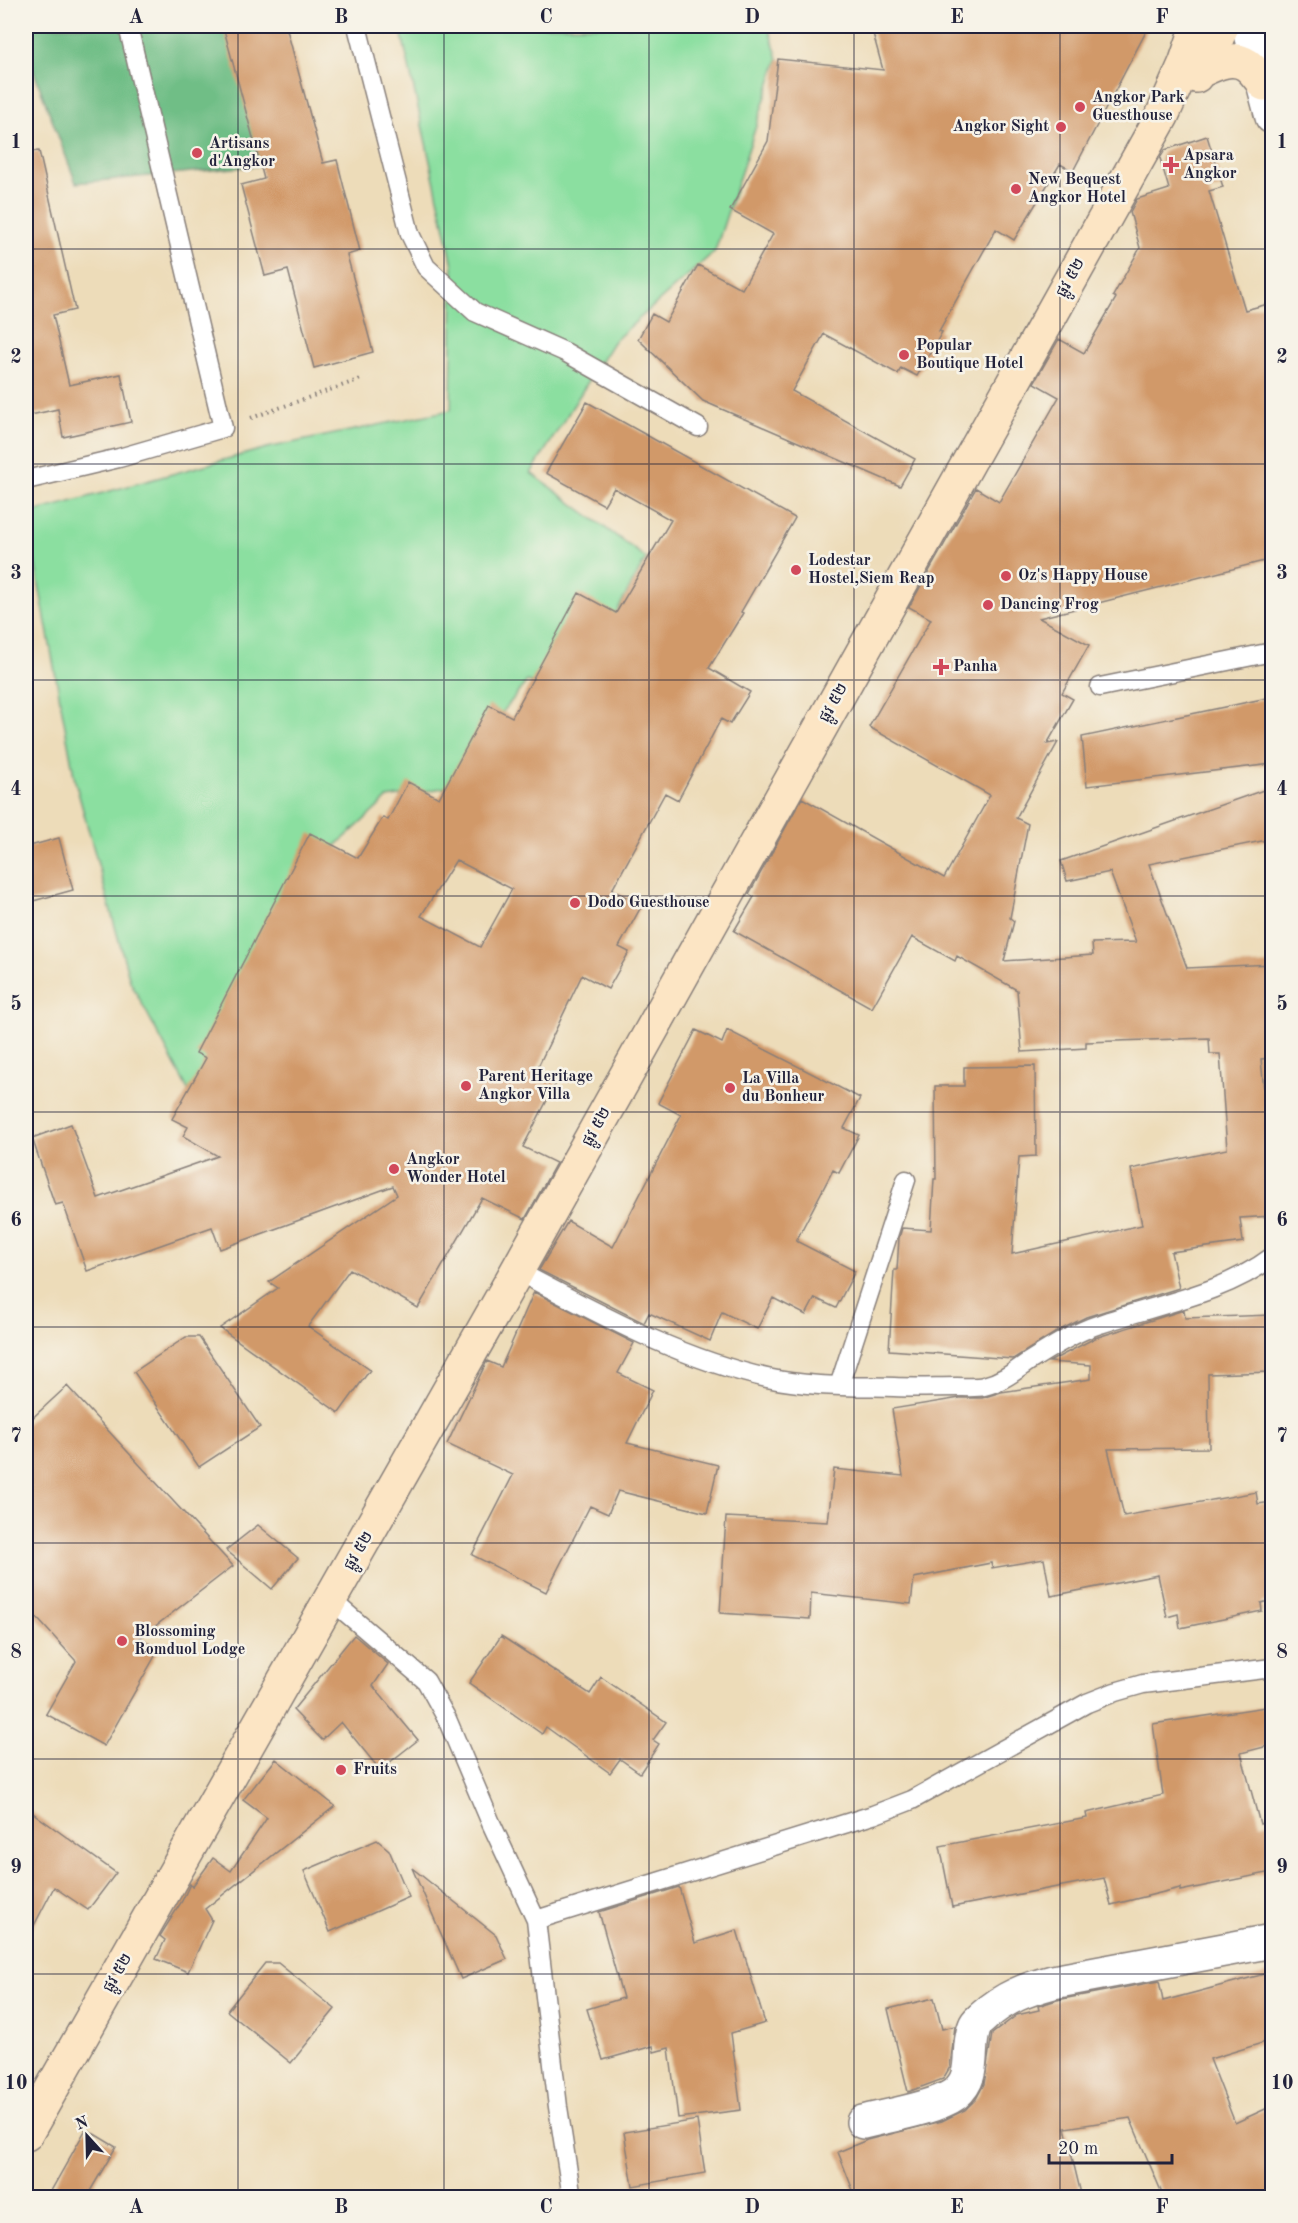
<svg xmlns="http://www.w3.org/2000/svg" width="1298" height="2223" font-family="'Old Standard TT','Noto Sans Khmer',serif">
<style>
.green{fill:#8bdfa0;stroke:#56806e;stroke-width:1.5}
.forest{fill:#70be86;stroke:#497060;stroke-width:1.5}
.building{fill:#d19969;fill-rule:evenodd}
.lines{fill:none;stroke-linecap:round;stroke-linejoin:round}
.service-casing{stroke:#887f7a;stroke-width:21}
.minor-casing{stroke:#887f7a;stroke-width:36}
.tertiary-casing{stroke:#887f7a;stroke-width:36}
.secondary-casing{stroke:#887f7a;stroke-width:36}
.path{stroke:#887f7a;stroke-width:4;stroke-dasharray:1.5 4.5;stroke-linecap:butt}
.service{stroke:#fff;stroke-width:18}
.minor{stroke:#fff;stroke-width:33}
.tertiary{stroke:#fff;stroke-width:33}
.secondary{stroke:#fce5c4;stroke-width:33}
.grid{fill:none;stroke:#22223b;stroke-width:1.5;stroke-opacity:0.55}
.poi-dot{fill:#d1495b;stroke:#f7f3e8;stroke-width:2}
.labels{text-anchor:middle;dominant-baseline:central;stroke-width:5;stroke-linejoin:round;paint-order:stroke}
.poi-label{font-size:16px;font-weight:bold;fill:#22223b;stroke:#f7f3e8;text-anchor:start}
.street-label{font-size:16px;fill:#22223b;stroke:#f7f3e8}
.neatline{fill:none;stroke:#22223b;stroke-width:2}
.grid-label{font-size:20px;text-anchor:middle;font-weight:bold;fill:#22223b}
</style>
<rect width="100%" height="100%" fill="#f7f3e8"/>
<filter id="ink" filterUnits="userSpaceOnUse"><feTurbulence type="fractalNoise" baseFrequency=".0167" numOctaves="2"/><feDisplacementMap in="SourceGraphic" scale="12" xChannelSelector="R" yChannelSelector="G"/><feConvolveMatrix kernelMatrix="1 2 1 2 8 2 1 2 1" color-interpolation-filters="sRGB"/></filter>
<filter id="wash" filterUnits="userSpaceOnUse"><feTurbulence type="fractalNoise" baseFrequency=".008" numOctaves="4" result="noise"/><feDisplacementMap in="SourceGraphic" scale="24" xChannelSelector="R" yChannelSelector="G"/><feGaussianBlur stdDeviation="1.35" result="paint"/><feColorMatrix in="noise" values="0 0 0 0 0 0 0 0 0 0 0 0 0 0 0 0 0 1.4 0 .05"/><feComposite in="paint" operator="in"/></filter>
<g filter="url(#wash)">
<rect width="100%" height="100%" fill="#eddcb9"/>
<path class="green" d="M400,26H768L778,59L715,251L613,342L531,473L646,558L572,693L527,681L477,745L474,782L388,798L317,863L203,1118L130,981L75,781L26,514L267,448L451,410L453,265Z"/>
<path class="forest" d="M26,26H223L275,164L76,183L26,51Z"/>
<g id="blocks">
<path class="building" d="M223,26H286L323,163L337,160L360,251L347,255L373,352L314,368L288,270L265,276L241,185L264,179Z
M871,26H1149L1073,171L1060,164L1014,240L996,229L939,331L942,332L917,376L901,368L898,374L824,334L792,391L915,459L900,486L703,401L638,339L652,314L666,322L698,265L742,289L773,234L730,210L768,141L778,59L883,70Z
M1207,136L1223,187L1209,191L1245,310L1272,303V559L1039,618L1089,645L1062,693L1073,699L1047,744L1058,742L1016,818L1028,824L1010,918L1014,921L1004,961L1093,955L1092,943L1136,942L1110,872L1067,881L1061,861L1272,787V839L1149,864L1187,968L1272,964V1058L1261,1059L1268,1131H1272V1216L1240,1218L1243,1242L1171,1252L1179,1288L1086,1317L1058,1331L1013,1359L889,1350L894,1270H897L899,1238L902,1228L931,1230L934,1179H936L935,1086H964V1067L1035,1066L1036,1156L1019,1157L1012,1254L1142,1225L1131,1169L1227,1149L1220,1054H1210L1209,1038L1086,1042V1048L1022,1052L1017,990L957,956L955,961L912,937L872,1008L734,931L754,897L749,894L802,798L944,878L990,795L869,727L931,619L909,607L976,488L999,502L1059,397L1034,383L1059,339L1084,353L1116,298L1113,296L1140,248L1130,212L1137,199L1169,189L1160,158L1165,150Z
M39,151L75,310L53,315L69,385L121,374L131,422L63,437L58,409L26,416V152Z
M587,402L795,518L741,612L743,613L709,668L750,692L730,724L721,719L678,800L665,793L612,890L642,905L619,947L629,952L608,989L582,975L536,1071L557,1081L523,1147L556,1163L525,1219L482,1198L418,1308L350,1269L308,1326L370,1370L339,1413L220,1328L278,1288L269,1282L397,1195L393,1186L220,1249L212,1227L87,1271L63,1203L55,1205L32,1138L71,1124L98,1198L218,1156L183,1136L188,1127L172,1119L206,1058L196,1053L310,833L358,858L383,817L388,820L408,782L439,798L489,705L512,717L579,593L616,613L671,520L614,488L604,505L546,473ZM456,860L512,889L480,947L421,916Z
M1272,697V764L1087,786L1082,737Z
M59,838L73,890L26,903V847Z
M696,1030L722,1043L727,1030L860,1098L844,1128L859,1135L839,1173L833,1170L796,1241L855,1271L836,1308L815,1298L806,1315L773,1298L757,1329L722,1312L710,1341L649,1313L644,1323L539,1270L568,1221L613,1247L681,1115L658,1103Z
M534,1292L634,1343L618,1373L653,1390L627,1443L718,1465L707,1513L618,1491L608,1514L590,1506L546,1592L472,1555L513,1475L447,1444L487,1361L501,1367Z
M1184,1310L1185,1318L1272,1315V1372L1208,1374L1209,1448L1108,1449L1124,1516L1256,1492L1258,1504L1272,1502V1600L1261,1603L1262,1611L1180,1628L1178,1614L1167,1617L1158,1575L1051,1596L1044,1559L992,1568L991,1563L914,1578L911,1604L811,1593L810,1619L720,1613L726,1517L828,1522L834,1469L903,1476L892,1409L960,1398H982L1001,1392L1091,1379V1365L1049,1362L1095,1338Z
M186,1337H199L260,1427L199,1467L134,1372Z
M67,1386L233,1566L140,1638L159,1649L104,1746L46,1714L76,1661L26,1606V1424Z
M258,1525L298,1558L272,1589L226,1550Z
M354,1635L388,1664L373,1686L418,1740L380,1770L341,1722L322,1740L293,1710Z
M501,1636L590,1694L601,1677L666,1722L653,1740L659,1744L640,1773L620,1759L610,1773L546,1727L542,1734L469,1683Z
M1272,1706V1745L1241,1753L1260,1824L1272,1821V1872L1180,1891V1888L1111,1905L1104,1878L952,1907L940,1846L1087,1818L1086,1813L1163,1795L1153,1724Z
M276,1759L335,1806L205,1909L212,1920L188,1972L156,1959L165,1940L160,1936L182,1901L190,1884L192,1887L213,1858L231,1871L267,1818L243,1800Z
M26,1808L116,1873L88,1910L54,1887L26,1941Z
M377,1840L389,1850L409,1897L330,1932L304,1871Z
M412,1868L496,1935L507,1959L461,1979Z
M679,1887L695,1943L737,1930L765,2023L731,2033L741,2110L678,2118L669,2048L654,2052L653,2046L603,2060L587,2009L623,1998L599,1912Z
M265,1963H278L335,2009L291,2063L227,2011Z
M1272,1972V2040L1210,2059L1235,2123L1272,2106V2198H1164L1130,2118L1065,2128L1082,2198H856L838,2152L867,2140L942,2121L965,2110L976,2099L984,2084L992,2034L1017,2015L1039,2010L1038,2006L1057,2000L1159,1981L1163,2001Z
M934,1998L942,2029L955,2026L950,2067L943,2079L908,2092L888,2009Z
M697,2120L705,2173L633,2186L624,2132Z
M86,2129L116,2147L86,2198H47Z"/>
</g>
</g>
<g filter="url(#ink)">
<use href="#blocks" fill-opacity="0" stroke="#887f7a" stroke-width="1.5"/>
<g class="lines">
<defs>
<path id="service" d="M357,26L410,234L426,267L475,312L565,352L698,427
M26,480L119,458L223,428L128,26
M1100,687L1272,652
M517,1271C598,1313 677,1358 767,1378C808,1387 851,1386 894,1387C915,1388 936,1387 957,1387C966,1387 976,1388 984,1386C1001,1382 1014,1372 1028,1362C1050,1348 1075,1332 1100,1324C1158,1304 1223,1294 1272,1257
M839,1386L906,1180
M331,1600L426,1681L447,1719L491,1823L536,1920L558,2107L572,2198
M536,1920L873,1815L912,1800L1087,1703L1115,1692L1143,1684L1272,1668"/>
<path id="minor" d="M863,2122C886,2116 936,2108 955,2094C978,2075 965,2050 975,2026C976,2022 981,2019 984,2016C1005,1997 1027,1989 1053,1982L1272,1941"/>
<path id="tertiary" d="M1248,26L1272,117"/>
<path id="secondary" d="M1200,71C1214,64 1232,55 1247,65C1253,69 1259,78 1264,84
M1196,76L1211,53L1222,26
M26,2134L517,1271L1162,116L1185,64L1198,26"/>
</defs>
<use href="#service" class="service-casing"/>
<use href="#minor" class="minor-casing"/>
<use href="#tertiary" class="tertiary-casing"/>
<use href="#secondary" class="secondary-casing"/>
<path class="path" d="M251,418L361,379"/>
<use href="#service" class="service"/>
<use href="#minor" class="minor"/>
<use href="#tertiary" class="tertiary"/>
<use href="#secondary" class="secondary"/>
</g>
</g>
<path class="grid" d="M238,26V2198M444,26V2198M649,26V2198M854,26V2198M1060,26V2198M26,249H1272M26,464H1272M26,680H1272M26,896H1272M26,1112H1272M26,1327H1272M26,1543H1272M26,1759H1272M26,1974H1272"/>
<g class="poi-dot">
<circle cx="1080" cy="107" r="6"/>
<circle cx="1061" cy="127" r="6"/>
<circle cx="197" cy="153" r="6"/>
<path d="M1168 156h6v6h6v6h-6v6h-6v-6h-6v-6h6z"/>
<circle cx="1016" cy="189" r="6"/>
<circle cx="904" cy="355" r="6"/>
<circle cx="796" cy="570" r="6"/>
<circle cx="1006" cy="576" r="6"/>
<circle cx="988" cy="605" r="6"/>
<path d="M938 658h6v6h6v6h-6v6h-6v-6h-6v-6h6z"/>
<circle cx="575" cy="903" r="6"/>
<circle cx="466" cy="1086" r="6"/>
<circle cx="730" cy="1088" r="6"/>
<circle cx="394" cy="1169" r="6"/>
<circle cx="122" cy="1641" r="6"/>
<circle cx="341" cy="1770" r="6"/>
</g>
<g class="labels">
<g class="poi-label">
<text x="1092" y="98">Angkor Park<tspan x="1092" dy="18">Guesthouse</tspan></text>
<text x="1049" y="127" text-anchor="end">Angkor Sight</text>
<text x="209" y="144">Artisans<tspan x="209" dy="18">d'Angkor</tspan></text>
<text x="1183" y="156">Apsara<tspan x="1183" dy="18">Angkor</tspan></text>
<text x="1028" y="180">New Bequest<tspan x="1028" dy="18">Angkor Hotel</tspan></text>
<text x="916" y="346">Popular<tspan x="916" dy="18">Boutique Hotel</tspan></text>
<text x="808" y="561">Lodestar<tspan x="808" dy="18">Hostel,Siem Reap</tspan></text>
<text x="1018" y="576">Oz's Happy House</text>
<text x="1000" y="605">Dancing Frog</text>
<text x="953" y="667">Panha</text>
<text x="587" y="903">Dodo Guesthouse</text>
<text x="478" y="1077">Parent Heritage<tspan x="478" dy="18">Angkor Villa</tspan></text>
<text x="742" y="1079">La Villa<tspan x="742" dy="18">du Bonheur</tspan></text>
<text x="406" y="1160">Angkor<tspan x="406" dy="18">Wonder Hotel</tspan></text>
<text x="134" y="1632">Blossoming<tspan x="134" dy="18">Romduol Lodge</tspan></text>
<text x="353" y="1770">Fruits</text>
</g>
<g class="street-label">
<text transform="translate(1071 278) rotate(-61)">ផ្លូវ ៥២</text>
<text transform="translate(834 703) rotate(-61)">ផ្លូវ ៥២</text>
<text transform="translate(597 1127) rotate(-61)">ផ្លូវ ៥២</text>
<text transform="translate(359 1551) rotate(-60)">ផ្លូវ ៥២</text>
<text transform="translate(118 1973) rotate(-60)">ផ្លូវ ៥២</text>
</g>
</g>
<rect width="1298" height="2223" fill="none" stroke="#f7f3e8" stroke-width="66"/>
<g transform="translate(87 2136) rotate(338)" stroke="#f7f3e8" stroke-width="4.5" paint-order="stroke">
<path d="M0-4.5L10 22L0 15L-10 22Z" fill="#22223b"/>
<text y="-9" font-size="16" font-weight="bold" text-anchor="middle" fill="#22223b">N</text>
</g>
<path d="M1049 2154v9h123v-9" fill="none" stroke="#22223b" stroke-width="3"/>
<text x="1058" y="2154" font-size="18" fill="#22223b" stroke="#f7f3e8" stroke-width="4.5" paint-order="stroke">20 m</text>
<rect x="33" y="33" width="1232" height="2157" class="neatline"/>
<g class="grid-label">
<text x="136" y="23">A</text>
<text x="341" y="23">B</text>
<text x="546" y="23">C</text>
<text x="752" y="23">D</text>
<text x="957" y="23">E</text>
<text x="1162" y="23">F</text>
<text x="16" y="148">1</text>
<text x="1282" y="148">1</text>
<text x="16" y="363">2</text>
<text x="1282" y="363">2</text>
<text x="16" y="579">3</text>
<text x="1282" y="579">3</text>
<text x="16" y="795">4</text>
<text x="1282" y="795">4</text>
<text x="16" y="1010">5</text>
<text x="1282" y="1010">5</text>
<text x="16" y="1226">6</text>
<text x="1282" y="1226">6</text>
<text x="16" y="1442">7</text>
<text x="1282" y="1442">7</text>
<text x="16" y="1658">8</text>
<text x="1282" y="1658">8</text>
<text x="16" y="1873">9</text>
<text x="1282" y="1873">9</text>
<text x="16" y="2089">10</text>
<text x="1282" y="2089">10</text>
<text x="136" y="2213">A</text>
<text x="341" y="2213">B</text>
<text x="546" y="2213">C</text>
<text x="752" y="2213">D</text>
<text x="957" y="2213">E</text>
<text x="1162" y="2213">F</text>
</g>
</svg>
